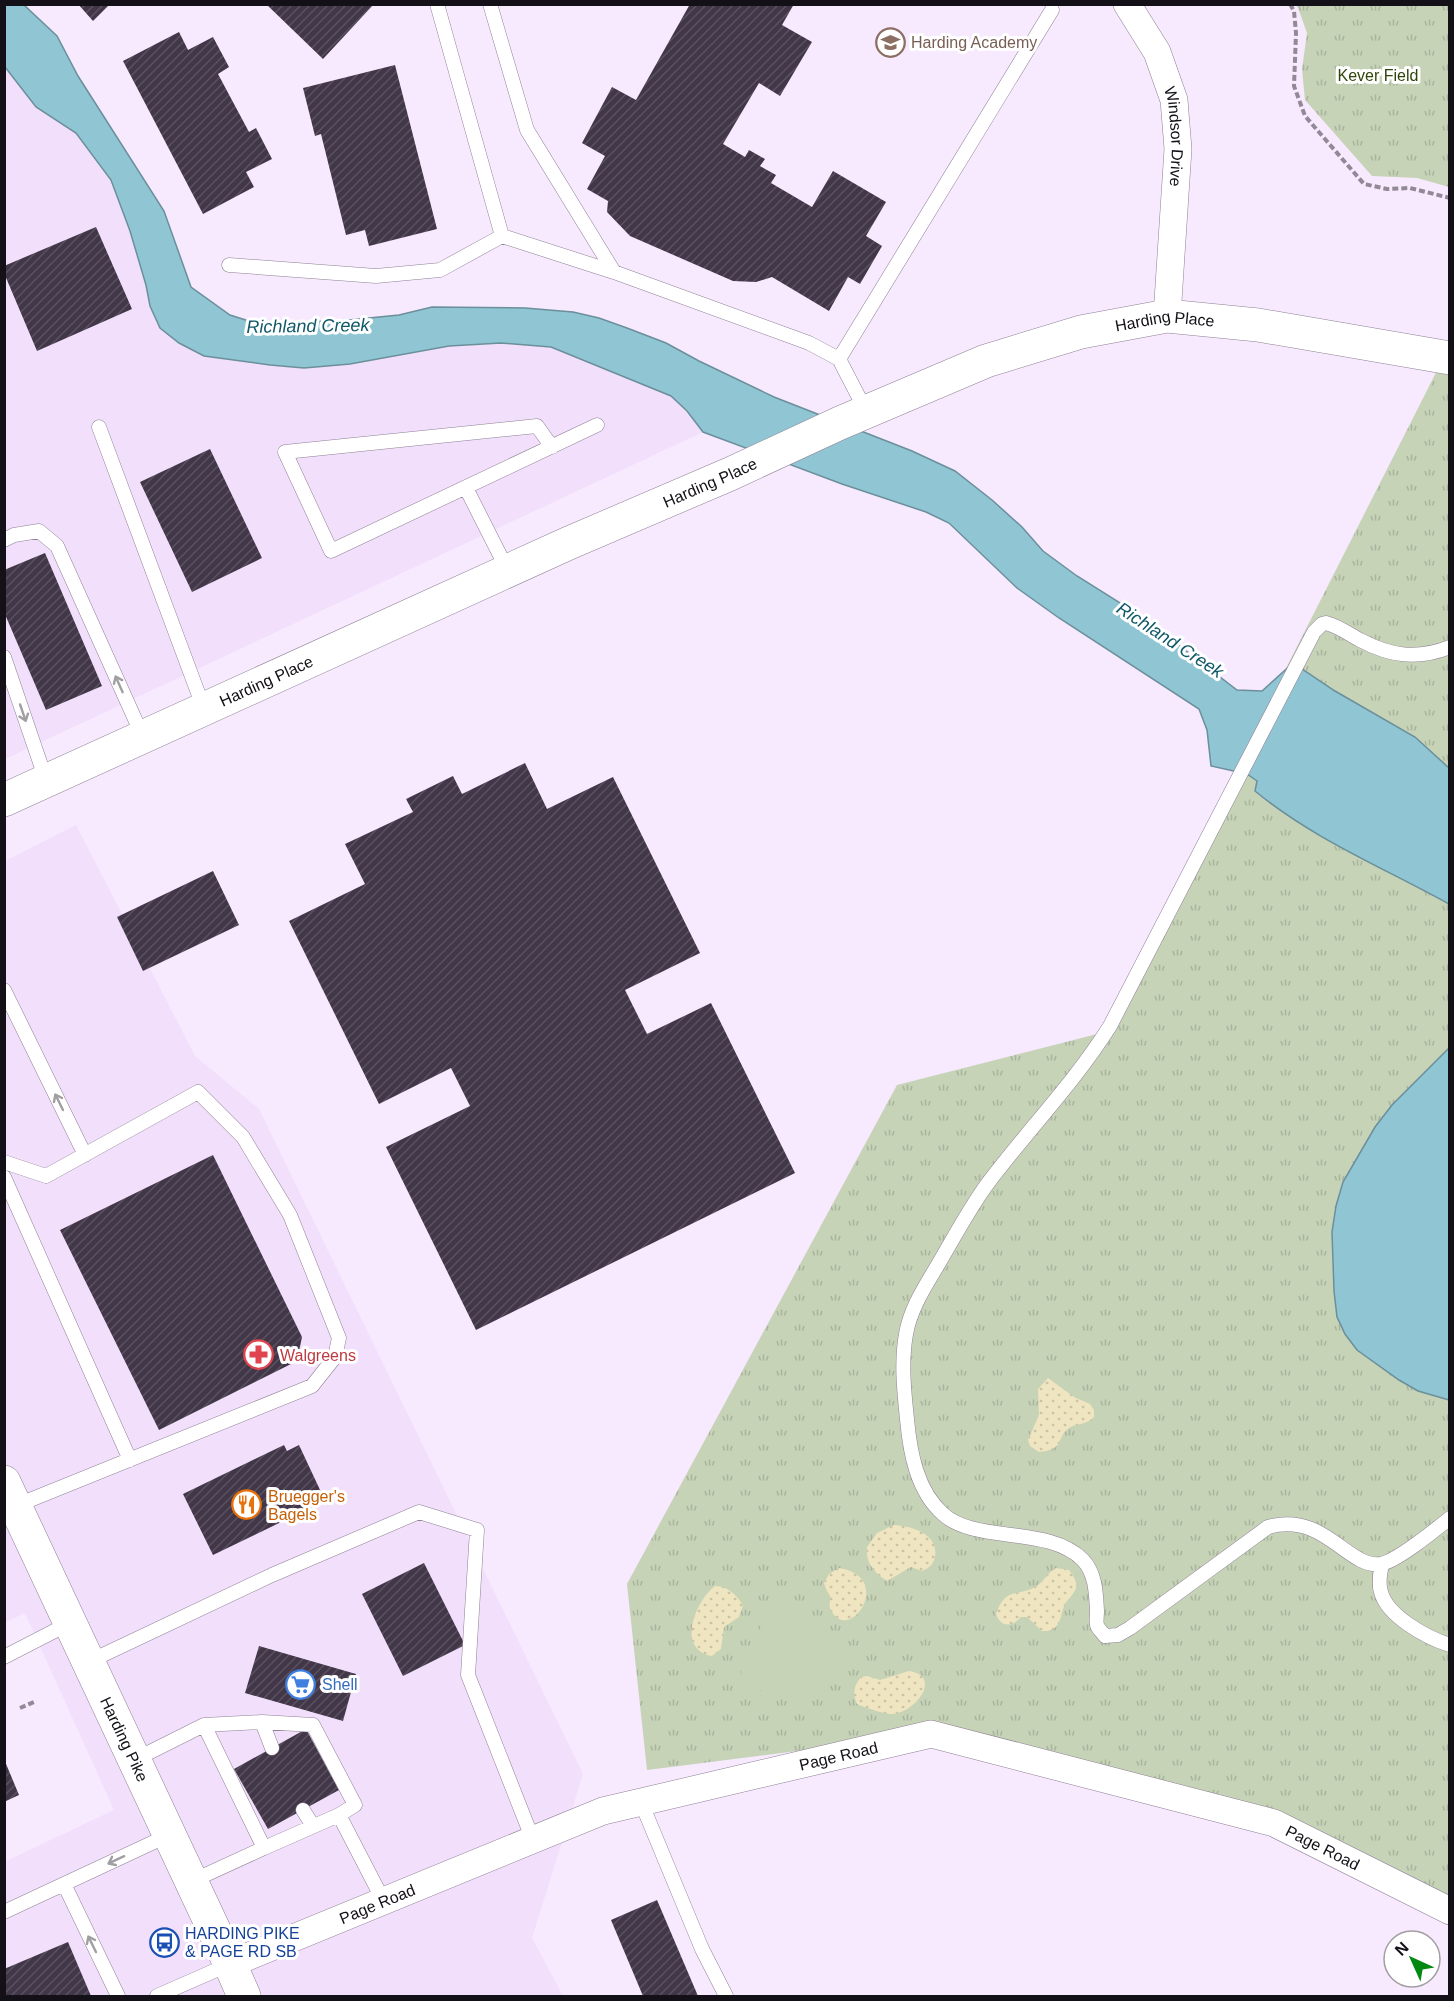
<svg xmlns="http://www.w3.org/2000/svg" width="1454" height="2001" font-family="Arial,sans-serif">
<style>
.built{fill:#f2dffb}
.grass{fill:url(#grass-tufts)}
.sand{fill:url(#sand-dots)}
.pitch{fill:#c6d3b7}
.water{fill:#90c5d3;stroke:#6b8f9b;stroke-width:1.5}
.building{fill:url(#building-hatch)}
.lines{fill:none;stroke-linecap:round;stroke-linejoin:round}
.lane-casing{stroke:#8e8194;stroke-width:15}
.street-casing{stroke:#8e8194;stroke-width:28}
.secondary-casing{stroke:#8e8194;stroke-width:34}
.primary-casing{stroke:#8e8194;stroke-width:34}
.path{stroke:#928997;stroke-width:4;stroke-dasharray:6 3;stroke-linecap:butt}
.lane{stroke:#fff;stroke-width:14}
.street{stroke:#fff;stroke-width:27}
.secondary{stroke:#fff;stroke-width:33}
.primary{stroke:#fff;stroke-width:33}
.oneway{stroke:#a19fa2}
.labels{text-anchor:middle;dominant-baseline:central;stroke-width:6;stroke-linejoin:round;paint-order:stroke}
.education-label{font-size:16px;fill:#785e54;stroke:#fff;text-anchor:start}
.park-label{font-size:16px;fill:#304608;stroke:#fff}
.street-label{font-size:16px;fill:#141017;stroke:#fff}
.health-label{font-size:16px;fill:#be3a42;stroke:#fff;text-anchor:start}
.food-label{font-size:16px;fill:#c56008;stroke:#fff;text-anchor:start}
.shop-label{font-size:16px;fill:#366cbe;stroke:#fff;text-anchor:start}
.transit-label{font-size:16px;fill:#164399;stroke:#fff;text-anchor:start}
.water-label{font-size:18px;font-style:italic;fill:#105969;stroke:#fff}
</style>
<defs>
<pattern id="grass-tufts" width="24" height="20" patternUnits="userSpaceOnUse" patternTransform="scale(1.5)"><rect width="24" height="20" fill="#c6d3b7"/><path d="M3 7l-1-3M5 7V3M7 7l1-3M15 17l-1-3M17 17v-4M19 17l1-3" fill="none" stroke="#a9b49d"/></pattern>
<pattern id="sand-dots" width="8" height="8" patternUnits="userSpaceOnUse" patternTransform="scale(1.5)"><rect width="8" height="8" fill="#efe5c0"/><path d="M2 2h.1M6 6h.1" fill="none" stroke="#ccc3a4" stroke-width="1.8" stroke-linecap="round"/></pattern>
<pattern id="building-hatch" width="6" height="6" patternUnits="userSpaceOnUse" patternTransform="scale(1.5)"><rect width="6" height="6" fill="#423748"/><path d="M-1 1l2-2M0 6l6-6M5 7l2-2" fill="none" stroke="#5a515f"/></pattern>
</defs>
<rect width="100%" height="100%" fill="#f7e9fe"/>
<path class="built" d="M4,67L36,107L76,133L111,180L130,231L146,285L150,306L160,328L179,343L204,356L270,365L304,368L350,364L449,346L501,343L551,347L671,396L687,411L703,432L5,759Z
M76,825L195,1056L259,1109L583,1774L532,1938L563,1996H5L4,1862L114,1810L25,1613L4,1623L5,861Z"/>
<path class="grass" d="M1297,5H1449V187L1417,178L1372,176L1305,100L1302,69L1307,33Z
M1449,347V1911L1274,1823L931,1734L647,1770L627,1584L897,1085L1101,1033Z"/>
<path class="sand" d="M1048,1378L1074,1397L1090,1404L1094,1410V1417C1084,1427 1076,1422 1068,1429C1056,1438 1065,1450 1039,1452L1030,1446L1028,1440L1039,1415L1038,1389Z
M894,1525C912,1526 939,1534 935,1557C933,1565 929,1568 922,1571L911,1567L887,1581C874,1573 865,1562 867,1547L877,1533Z
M839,1568C896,1577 849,1646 831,1610C828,1606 831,1601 830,1596C828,1592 825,1588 824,1583L829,1574Z
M1056,1568L1069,1570C1073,1576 1077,1580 1076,1588C1074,1594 1068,1599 1065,1604C1059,1617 1062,1632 1042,1631L1027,1617H1021C1012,1627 1001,1628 996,1614C1006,1585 1020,1598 1038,1585C1045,1580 1048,1572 1056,1568Z
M715,1586C728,1586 736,1595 743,1605L739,1617L724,1627L721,1649L712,1656C675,1650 696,1600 715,1586Z
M909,1671C943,1676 916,1712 893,1714C887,1715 863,1707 857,1704C852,1693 854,1686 861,1677L867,1676L880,1680Z"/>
<path class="pitch" d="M782,1594L793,1597L839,1651L845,1668L839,1680C817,1692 760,1701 742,1680L741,1669L744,1657L761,1627L771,1602L778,1595Z"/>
<path class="water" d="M5,5H24L57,36L78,76L164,211L191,287L230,315L252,322L285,323L349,320L399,315L432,307L525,308L573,312L599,318L627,328L666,343L699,361L774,397L912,451L955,471L992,500L1022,527L1043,551L1077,576L1141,616L1237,690L1262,691L1293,663L1335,691L1415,737L1449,768V904C1384,868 1313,839 1255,791L1257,781L1247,774L1211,766L1207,730L1199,709L1059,618L1017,588L949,523L926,512L842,484L703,432L687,411L671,396L551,347L501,343L449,346L350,364L304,368L270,365L204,356L179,343L160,328L150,306L146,285L130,231L111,180L76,133L36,107L5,67Z
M1449,1048V1400L1418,1391L1399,1380L1357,1350L1345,1334L1337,1317L1334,1291L1332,1232L1336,1206L1343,1182L1375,1127L1392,1105Z"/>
<path class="building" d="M78,4H110L93,21Z
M266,4H374L323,59Z
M690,4H794L782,25L812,42L780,96L759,83L723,144L745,157L749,150L765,159L760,166L776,175L771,183L812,207L833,171L886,202L866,236L882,246L860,284L848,277L829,311L772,277L756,282L733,281L630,236L607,212L608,201L587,189L605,156L582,143L612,87L636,100Z
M179,32L188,50L213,37L229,67L218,74L249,132L256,128L272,159L246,172L254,187L203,214L123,61Z
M395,65L437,229L369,246L365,230L346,235L321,134L315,136L303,88Z
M96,227L132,309L37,351L4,273V266Z
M210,449L262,558L192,592L140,482Z
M45,553L102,686L46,710L4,612V570Z
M525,763L547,809L613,777L700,953L625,990L647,1034L711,1003L795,1173L476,1330L386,1147L470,1106L451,1068L379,1104L289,921L365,884L345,844L413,812L406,799L453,776L462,794Z
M213,871L239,925L143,971L117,917Z
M213,1155L302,1337L297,1361L159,1430L60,1230Z
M284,1445L287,1451L299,1445L321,1492L305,1500L304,1511L213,1555L183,1494Z
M424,1563L465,1645L403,1676L362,1594Z
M259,1646L356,1674L343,1721L245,1693Z
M306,1729L339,1790L268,1829L234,1769Z
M4,1759L19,1795L4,1802Z
M657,1900L698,1996H643L611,1920Z
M68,1942L91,1996H4V1969Z"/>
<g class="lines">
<defs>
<path id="lane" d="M437,4L502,236L614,272L809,343L839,359L866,411
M490,4L527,130L614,272
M229,265L376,276L440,270L502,236
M839,359L1052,10
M99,427L204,709
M552,447L537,426L285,452L331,551L597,425
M466,488L508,571
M4,540L14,535L39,531L57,546L143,737
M1450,647C1417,660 1390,656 1360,640C1349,634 1338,626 1326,623L1322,624L1314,632L1110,1026C1074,1083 1028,1130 988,1183C971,1206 957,1232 943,1256C929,1281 911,1305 906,1334C901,1362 904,1391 907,1419C910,1453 917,1491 943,1514C976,1544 1048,1525 1083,1560C1096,1574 1096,1594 1097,1611C1097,1615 1096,1622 1097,1625C1098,1629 1103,1633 1105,1636L1118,1635L1130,1628L1268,1527C1325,1511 1347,1569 1381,1564C1397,1561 1435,1530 1450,1518
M4,657L46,780
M4,990L85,1155
M4,1162L46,1176L198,1092L243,1137L290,1215L339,1338L335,1357L312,1386L15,1506
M4,1177L130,1460
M1382,1564C1380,1573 1378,1583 1381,1592C1387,1616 1427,1638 1450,1645
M4,1657L70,1623
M88,1662L272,1575L419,1512L477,1530L468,1675L533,1840
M262,1722L272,1748
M204,1725L264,1848L339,1815
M134,1760L204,1725L262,1722L313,1725L355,1805L339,1815L383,1900
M641,1802L702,1949L726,1996
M303,1810L313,1826
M192,1881L264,1848
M64,1884L118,1996
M4,1912L169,1835
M157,1996L230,1964"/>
<g id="street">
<path id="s1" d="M1127,4L1157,52L1174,100L1178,149L1167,316"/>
<path id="s2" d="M230,1964L603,1811L931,1734L1274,1823L1450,1911"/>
</g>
<g id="secondary">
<path id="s3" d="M4,800L569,543L730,474L840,423L986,361L1081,332L1167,316L1258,325L1450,358"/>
</g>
<g id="primary">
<path id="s4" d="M4,1482L230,1964L244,1996"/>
</g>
</defs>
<use href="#lane" class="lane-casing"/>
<use href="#street" class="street-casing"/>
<use href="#secondary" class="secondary-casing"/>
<use href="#primary" class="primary-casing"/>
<path class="path" d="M1290,4L1294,11L1296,33L1294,86L1305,116L1364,184L1387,189L1410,188L1450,198
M20,1708L34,1702"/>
<use href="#lane" class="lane"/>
<use href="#street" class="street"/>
<use href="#secondary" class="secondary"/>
<use href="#primary" class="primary"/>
</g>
<defs><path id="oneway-shaft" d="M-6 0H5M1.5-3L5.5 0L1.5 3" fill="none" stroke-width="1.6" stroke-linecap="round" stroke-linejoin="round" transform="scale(1.5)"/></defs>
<g class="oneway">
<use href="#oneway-shaft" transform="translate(119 684) rotate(-114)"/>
<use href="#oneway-shaft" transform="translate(23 713) rotate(71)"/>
<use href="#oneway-shaft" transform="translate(59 1102) rotate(-116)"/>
<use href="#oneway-shaft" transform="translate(116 1860) rotate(155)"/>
<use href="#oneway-shaft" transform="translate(92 1944) rotate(-116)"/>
</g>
<defs>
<symbol id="school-ring" viewBox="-11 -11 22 22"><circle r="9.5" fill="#fff" stroke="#8d6e63" stroke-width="1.5"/><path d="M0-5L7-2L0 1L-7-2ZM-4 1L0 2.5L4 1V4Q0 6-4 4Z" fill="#8d6e63"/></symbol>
<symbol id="pharmacy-ring" viewBox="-11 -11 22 22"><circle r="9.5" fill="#fff" stroke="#e0444e" stroke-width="1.5"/><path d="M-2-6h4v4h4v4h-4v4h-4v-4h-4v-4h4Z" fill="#e0444e"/></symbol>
<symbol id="restaurant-ring" viewBox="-11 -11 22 22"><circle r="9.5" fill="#fff" stroke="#e8710a" stroke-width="1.5"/><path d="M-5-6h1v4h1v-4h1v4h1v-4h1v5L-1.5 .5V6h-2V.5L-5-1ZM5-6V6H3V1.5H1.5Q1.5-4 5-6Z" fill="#e8710a"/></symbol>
<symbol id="supermarket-ring" viewBox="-11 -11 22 22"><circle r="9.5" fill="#fff" stroke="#3f7fe0" stroke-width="1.5"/><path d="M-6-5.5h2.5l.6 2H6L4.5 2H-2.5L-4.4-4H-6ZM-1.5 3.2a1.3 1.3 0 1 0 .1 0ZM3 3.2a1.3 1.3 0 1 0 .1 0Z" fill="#3f7fe0"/></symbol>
<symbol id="bus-ring" viewBox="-11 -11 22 22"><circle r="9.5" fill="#fff" stroke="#1a4fb4" stroke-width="1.5"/><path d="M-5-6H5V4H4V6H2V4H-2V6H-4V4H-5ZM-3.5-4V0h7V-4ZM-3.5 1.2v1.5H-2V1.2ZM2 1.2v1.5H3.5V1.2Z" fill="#1a4fb4"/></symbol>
</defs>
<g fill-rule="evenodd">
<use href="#school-ring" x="874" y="26" width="33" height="33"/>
<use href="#pharmacy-ring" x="242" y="1338" width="33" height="33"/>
<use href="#restaurant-ring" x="230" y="1488" width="33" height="33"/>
<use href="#supermarket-ring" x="284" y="1668" width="33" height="33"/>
<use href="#bus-ring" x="148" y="1926" width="33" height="33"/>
</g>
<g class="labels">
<g class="education-label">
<text x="911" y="42">Harding Academy</text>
</g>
<g class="park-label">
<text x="1378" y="75">Kever Field</text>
</g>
<g class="street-label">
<text stroke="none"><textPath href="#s1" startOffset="144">Windsor Drive</textPath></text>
<text stroke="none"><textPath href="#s3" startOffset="1260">Harding Place</textPath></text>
<text stroke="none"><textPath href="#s3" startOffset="774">Harding Place</textPath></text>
<text stroke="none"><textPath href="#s3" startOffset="288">Harding Place</textPath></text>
<text stroke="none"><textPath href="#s4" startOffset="284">Harding Pike</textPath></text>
<text stroke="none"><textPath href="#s2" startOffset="645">Page Road</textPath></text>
<text stroke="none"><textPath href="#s2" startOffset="1149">Page Road</textPath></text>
<text stroke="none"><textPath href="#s2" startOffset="159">Page Road</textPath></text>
</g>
<g class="health-label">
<text x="280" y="1355">Walgreens</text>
</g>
<g class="food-label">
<text x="268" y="1496">Bruegger's<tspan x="268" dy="18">Bagels</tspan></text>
</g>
<g class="shop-label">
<text x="322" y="1684">Shell</text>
</g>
<g class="transit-label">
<text x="185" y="1933">HARDING PIKE<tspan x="185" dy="18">&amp; PAGE RD SB</tspan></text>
</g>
<g class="water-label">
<text transform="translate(308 326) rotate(-1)">Richland Creek</text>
<text transform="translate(1170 640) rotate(33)">Richland Creek</text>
</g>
</g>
<rect width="1454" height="2001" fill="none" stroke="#141017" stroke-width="12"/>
<g transform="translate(1412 1959) rotate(315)"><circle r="28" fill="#ffffff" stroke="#a19fa2" stroke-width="1.5"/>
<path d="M0-4.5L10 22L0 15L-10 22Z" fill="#038912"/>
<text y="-9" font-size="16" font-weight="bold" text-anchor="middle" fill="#141017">N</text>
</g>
</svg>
